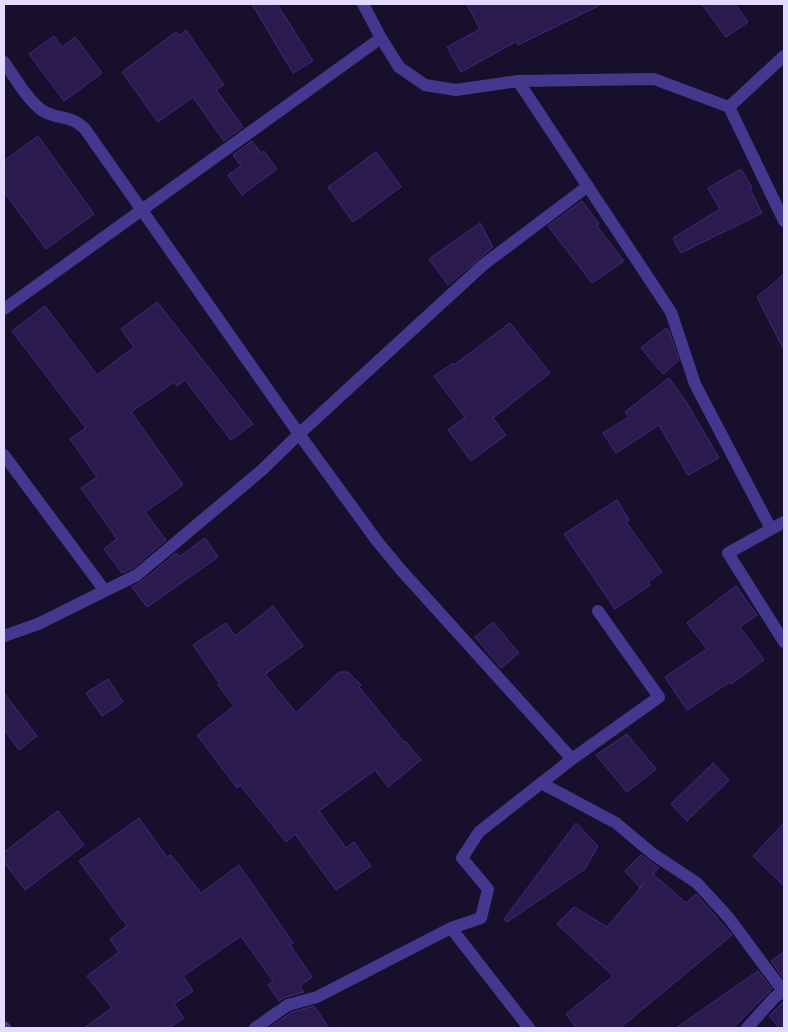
<svg xmlns="http://www.w3.org/2000/svg" width="788" height="1032" font-family="Overpass,sans-serif">
<style>
.building{fill:#2a1a4e;stroke:#432a7b}
.lines{fill:none;stroke-linecap:round;stroke-linejoin:round}
.street{stroke:#44378e;stroke-width:12}
</style>
<rect width="100%" height="100%" fill="#170f2c"/>
<path class="building" d="M252,4H277L313,61L293,73Z
M467,4H602L518,45L517,41L461,72L447,47L480,29Z
M702,4H735L748,22L726,37Z
M186,30L224,85L216,90L243,127L224,141L193,97L158,122L122,72L176,32L179,36Z
M54,36L62,47L75,37L102,73L64,101L29,54Z
M38,136L94,214L46,249L4,192V161Z
M252,141L261,153L264,151L277,169L242,195L228,175L241,166L233,155Z
M376,152L401,187L353,222L328,187Z
M741,169L752,188L750,189L762,213L681,253L673,238L720,209L708,188Z
M582,201L599,224L597,226L624,261L592,283L548,226Z
M480,223L493,247L448,285L429,259Z
M784,274V350L757,297Z
M157,302L253,424L231,440L185,380L177,386L174,382L131,412L183,485L145,512L166,540L133,568L122,573L104,549L117,539L81,488L97,477L70,439L86,428L12,331L45,306L97,375L134,347L121,329Z
M510,323L550,373L493,418L506,435L471,461L448,430L465,417L434,376L453,363L454,365Z
M666,328L669,331L679,360L663,374L641,348Z
M669,378L685,400L719,458L688,475L659,425L616,453L603,433L629,417L625,412Z
M617,500L629,520L626,522L662,572L648,582L650,585L615,609L564,534Z
M205,538L218,557L147,607L132,587L142,581L176,553L179,557Z
M736,586L757,615L740,627L764,660L731,684L730,682L687,710L665,677L707,649L687,623Z
M273,606L303,646L265,674L296,713L339,672H348L361,685L359,687L404,742L405,741L421,760L388,787L375,770L319,811L346,848L354,842L371,866L336,890L295,834L286,842L240,785L237,788L197,735L234,706L218,685L220,684L193,645L226,623L235,636Z
M493,622L519,653L501,668L475,637Z
M108,679L123,702L102,716L86,693Z
M4,693L37,736L19,750L4,729Z
M627,734L656,769L627,792L596,755Z
M713,763L729,780L687,821L671,804Z
M58,811L84,845L25,890L4,862V852Z
M139,818L167,857L171,855L201,893L239,865L293,943L290,945L312,977L300,986L304,992L286,997L279,1001L268,985L273,981L241,936L183,976L193,991L174,1004L184,1018L169,1028H84L112,1008L87,976L119,952L110,939L127,926L79,861Z
M576,823L598,846L585,869L507,922L504,919Z
M784,823V886L753,856Z
M641,855L659,868L653,874L686,903L696,894L732,935L620,1028H576L566,1014L613,976L557,924L574,907L607,927L645,882L640,888L625,871Z
M784,952V979L771,961Z
M758,971L772,989L733,1028H676Z
M784,1001V1028H779L769,1016Z
M314,1006L329,1028H269L292,1012Z"/>
<g class="lines">
<path class="street" d="M363,4L381,38L399,67L425,85L456,90L518,81L654,79L729,107
M784,56L729,107L784,221
M4,62C14,76 28,101 43,111C58,120 70,114 85,129L299,434L377,541L401,570L572,759L659,697L598,611
M518,81L671,312L695,384L771,529
M4,309L381,38
M4,455L105,591
M784,522L728,553L784,642
M4,636L38,624L137,575L262,470L299,434L483,265L588,186
M541,783L616,823L653,854L697,883L729,918L783,991
M451,928L529,1028
M4,1027L5,1028
M255,1028L288,1005L317,997L451,928L481,918L488,889L462,858L479,832L572,759
M747,1028L775,997L784,991"/>
</g>
<rect width="788" height="1032" fill="none" stroke="#e2daff" stroke-width="10"/>
</svg>
